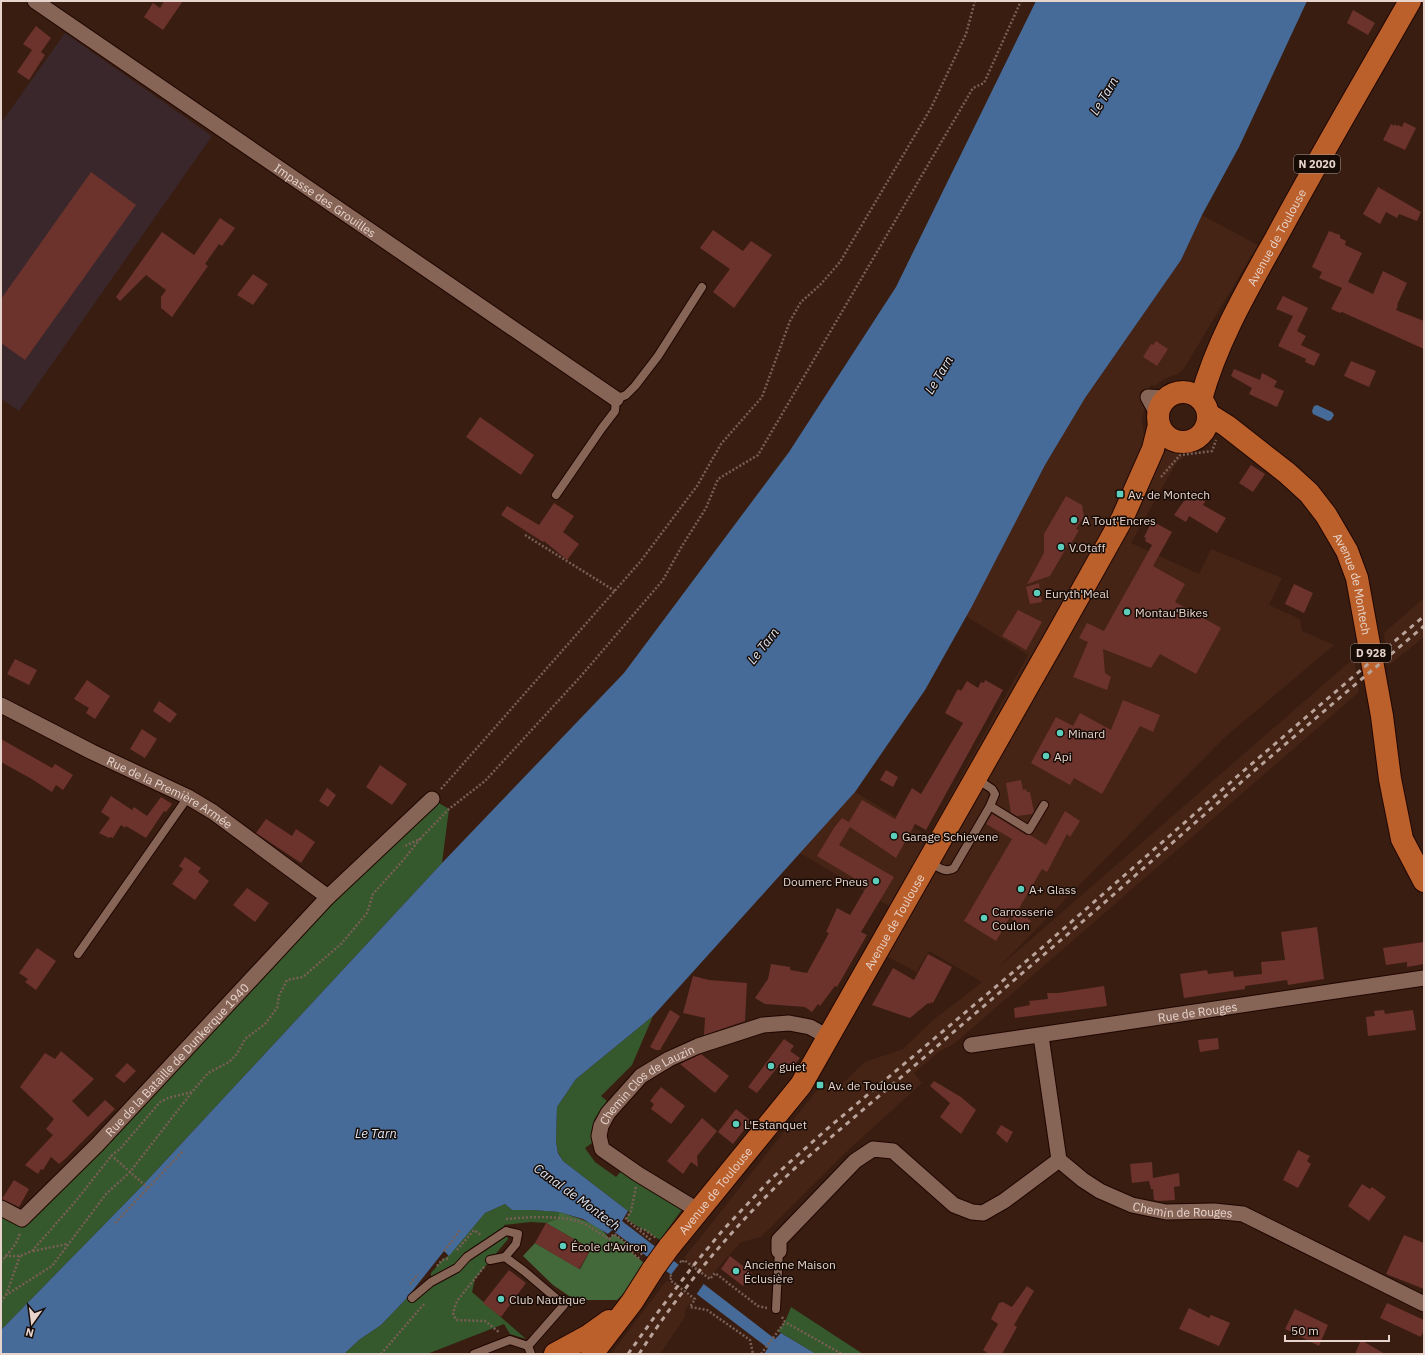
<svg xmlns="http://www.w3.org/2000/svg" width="1425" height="1355" font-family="'IBM Plex Sans',sans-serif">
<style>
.built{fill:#452415}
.industrial{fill:#3a272b}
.green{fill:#35582c}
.forest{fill:#43683a}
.water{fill:#476b99}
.pier{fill:#391d11}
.building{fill:#6c322c}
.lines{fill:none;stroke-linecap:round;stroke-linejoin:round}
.lane-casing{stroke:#1f0600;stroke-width:10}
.street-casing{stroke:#1f0600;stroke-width:17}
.primary-casing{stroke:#1f0600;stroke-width:24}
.path{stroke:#785f55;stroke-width:2.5;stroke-dasharray:2 2;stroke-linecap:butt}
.lane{stroke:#866456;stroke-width:8}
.street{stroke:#866456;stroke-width:15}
.primary{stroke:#bb602b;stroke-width:22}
.rail{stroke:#b9a39a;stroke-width:3;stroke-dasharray:5 5;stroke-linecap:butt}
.primary-bridge-casing{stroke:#1f0600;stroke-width:24;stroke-linecap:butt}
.primary-bridge{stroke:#bb602b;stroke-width:22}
.poi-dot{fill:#5ccebb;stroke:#170b06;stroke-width:1.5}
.labels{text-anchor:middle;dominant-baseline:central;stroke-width:3;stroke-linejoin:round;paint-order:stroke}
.shield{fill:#170b06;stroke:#a99891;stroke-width:1}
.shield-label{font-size:11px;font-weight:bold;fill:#e7d4cc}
.street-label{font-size:12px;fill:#e7d4cc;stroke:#170b06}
.poi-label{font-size:12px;fill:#e7d4cc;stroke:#170b06;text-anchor:start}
.water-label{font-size:13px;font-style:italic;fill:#dae5f3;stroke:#170b06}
</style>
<rect width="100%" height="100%" fill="#391d11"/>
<path class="built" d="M1202,215L1258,245L1185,367L1178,374L1164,379L1155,386L1151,385L1141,404L1145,406L1142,420L1144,435L1184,457L1176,463L1131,543L1199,574L1211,549L1282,578L1269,605L1300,619L1302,631L1334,645L1224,738L999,967L1354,658L1359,692L954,1044L940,1051L914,1073L922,1083L843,1155L761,1237L741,1242L709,1278L684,1258L813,1095L825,1082L828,1084L844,1082L865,1062L903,1049L933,1020L966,995L982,982L929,951L916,972L867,946L889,906L800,853L855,792L928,836L1028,655L966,616L1045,465L1085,398L1181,260Z
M1424,598V637L1388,666L1384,633Z
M667,1280L693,1299L685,1310V1317L660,1354H611Z"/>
<path class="industrial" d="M65,33L212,136L19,411L1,399V123Z"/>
<path class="green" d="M432,799L449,809L442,863L142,1186L1,1330V1208L22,1219Z
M653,1016L632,1065L601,1096L607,1101L594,1120L592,1143L585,1148L595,1162L616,1177L624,1168L683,1208L660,1240C649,1232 637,1227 626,1219L630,1211H628L563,1161L558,1152L556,1142L557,1107L576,1079Z
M505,1204L512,1210H533L559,1212V1218L546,1223L531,1222L504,1225L508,1239L475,1279L472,1292L526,1339L510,1334L504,1324L427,1354H344L359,1340L381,1325L406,1299L412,1298L431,1282V1273L442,1260L449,1255L485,1213Z
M791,1307L863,1354H816L778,1331L785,1322Z"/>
<path class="forest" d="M559,1212C572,1216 604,1225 609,1239L614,1234L627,1244L633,1254L644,1263L625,1292L617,1300H575L553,1285L523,1256L535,1243L580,1269L591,1249L546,1223L559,1218Z"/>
<path class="water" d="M1036,1H1307L1239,147L1202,215L1181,260L1085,398L1045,465L971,608L925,690L855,792L653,1016L576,1079L557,1107L556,1142L558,1153L563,1161L628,1211L622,1221L775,1339L781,1333L816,1354H764L768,1348L612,1230L608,1234L583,1219L559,1212L533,1210H512L505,1204L485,1213L449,1256L444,1251L406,1299L381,1325L359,1340L344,1354H1V1330L142,1186L442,863L624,673L789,452L896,287Z
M1317,405L1332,412L1334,415L1331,420L1328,421L1313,414L1312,411L1314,406Z"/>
<path class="pier" d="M680,1263L705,1282L696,1295L670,1276Z"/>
<path class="building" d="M164,1H183L163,30L144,17L153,3L160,8Z
M1353,10L1375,23L1368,35L1347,23Z
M36,26L51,38L41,52L45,55L29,80L17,72L32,50L23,44Z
M1404,122L1416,128L1405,150L1383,140L1391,124L1394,126V124L1397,126L1398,125L1402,127Z
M91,172L136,205L25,360L1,343V299Z
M1378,187L1421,212L1417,221L1399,214L1397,218L1386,212L1380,224L1363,214Z
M220,218L235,228L222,246L219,244L205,264L208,266L172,317L161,308V297L166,290L146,275L120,301L116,297L162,232L194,255Z
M713,230L743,251L751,241L772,255L734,308L713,292L730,269L700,248Z
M1329,231L1340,235V238L1346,241L1345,245L1362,253L1348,282L1373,294L1383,271L1407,283L1397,305L1398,306L1396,310L1424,321V349L1342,312L1340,313L1331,309L1342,288L1319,278L1322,272L1312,267Z
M253,274L268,284L253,305L237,295Z
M1283,296L1308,308L1297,331L1306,336L1301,345L1320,354L1314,366L1305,362L1306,359L1278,346L1293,316L1276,309Z
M1156,341L1168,349L1157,366L1143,357L1151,344L1153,345Z
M1351,361L1376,371L1369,387L1344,376Z
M1234,369L1260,380L1262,373L1277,381L1274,387L1284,391L1277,407L1249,394L1252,388L1231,376Z
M480,417L534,455L521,475L466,437Z
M1251,465L1265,474L1253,492L1239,483Z
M1191,491L1206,500L1203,505L1226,518L1217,533L1189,516L1186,522L1174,515Z
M1066,496L1082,505L1084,516L1076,529L1079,530L1070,546L1068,545L1050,576L1027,584L1044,553V534Z
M554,503L574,516L563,532L579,544L567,560L544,541L543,542L501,515L507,506L539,525Z
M1152,521L1172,532L1153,566L1185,584L1175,602L1221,628L1196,674L1160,654L1151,668L1103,649L1105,673L1111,677L1107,690L1073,677L1088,642L1079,638L1087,623L1104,631L1152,545L1145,541L1146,538L1144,537Z
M1039,583L1042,602L1030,604L1026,587Z
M1294,584L1313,593L1304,613L1285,604Z
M1018,610L1042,622L1026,650L1002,636Z
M15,659L37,670L29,685L7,674Z
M87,680L110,696L95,719L86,713L89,708L74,699Z
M985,680L1003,690L926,830L915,824L896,858L850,827L839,845L894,877L861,932L867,935L837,987L835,986L820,1006L818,1004L812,1012L805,1007L765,1004L755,998L768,979L771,964L790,967V970L807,973L829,933L826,932L837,908L850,915L867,886L817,856L834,828L842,818L849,822L862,800L895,819L912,788L921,794L963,723L945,713L958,689L961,691L967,681L978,688L981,682L984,683Z
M1123,700L1160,715L1153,732L1140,726L1102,794L1074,778L1070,785L1031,763L1056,717L1073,726L1080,713L1111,730Z
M159,701L177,714L170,723L153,711Z
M142,729L157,739L145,758L130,749Z
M1,739L52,768L55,764L73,775L63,790L56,785L52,792L30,778L1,762Z
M380,765L407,784L392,805L366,787Z
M886,770L898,777L893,787L880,780Z
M1021,780L1023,790L1026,789L1027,792H1030L1034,812L1032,814L1017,816L1011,813L1006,783Z
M327,788L336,795L328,807L319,801Z
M111,796L132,810L134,807L147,816L161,797L172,804L166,812L164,811L146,838L126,826L125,828L121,825L113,838L110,837L109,838L99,833L110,818L101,812Z
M1065,811L1080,821L1070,837L1067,834L1047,872L1042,869L1018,910L1031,921L1023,930L1010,917L996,941L964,921L1012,839L986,824L992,814L1026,835H1030L1046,845Z
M266,819L292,836L296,829L315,842L301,863L256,833Z
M185,857L201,868L198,872L209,881L195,900L172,884L183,869L179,866Z
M247,888L269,903L255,922L233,905Z
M1317,927L1324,979L1288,985L1287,980L1245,986V989L1184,998L1180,974L1207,970L1208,974L1233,971L1234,977L1262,974L1261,962L1285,960L1281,932Z
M1424,942V964L1407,967V962L1386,965L1383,948Z
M37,948L56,961L36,990L25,982L28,979L19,973Z
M928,954L952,967L933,1003L931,1002L930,1004L928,1003L910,1018L872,1005L893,968L914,980Z
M693,976L709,980L747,983L745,1021L704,1035L705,1018L683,1013Z
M1104,986L1107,1006L1015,1018L1014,1008L1030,1005L1029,1001L1048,999L1047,993H1058Z
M670,1010L680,1016L660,1050H656L650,1047Z
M1384,1010L1385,1014L1413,1010L1416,1030L1368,1036L1366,1017L1375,1016L1374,1011Z
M1218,1038L1219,1049L1200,1052L1198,1040Z
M784,1039L794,1046L790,1051L800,1058L790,1070L781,1063L757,1093L748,1087Z
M61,1051L94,1079L72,1101L88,1117L105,1100L115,1109L65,1159L59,1164L51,1157L43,1170L41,1169L38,1174L25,1165L53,1135L46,1129L54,1119L20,1087L45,1053L55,1059Z
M701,1054L729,1076L715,1093L680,1064Z
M127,1063L136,1071L124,1083L115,1076Z
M934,1081L961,1097L976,1110L961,1134L940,1117L950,1103L930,1086Z
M661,1087L685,1106L671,1124L651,1109L654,1104L650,1101Z
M736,1109L751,1121L733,1144L718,1132Z
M702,1118L717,1131L697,1156L698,1167L691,1162L683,1174L667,1161Z
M1001,1125L1013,1132L1007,1143L996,1133Z
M1298,1150L1310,1156L1307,1161L1311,1164L1298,1188L1283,1180Z
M1152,1162L1153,1178L1179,1173L1180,1186L1174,1187L1175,1200L1159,1201L1154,1200L1153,1189H1151L1149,1181L1132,1183L1130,1164Z
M14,1180L29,1189L19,1207L2,1199Z
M1362,1184L1370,1189L1372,1187L1386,1197L1369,1221L1348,1206Z
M546,1223L591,1249L579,1269L535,1243Z
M1404,1235L1424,1243V1289L1386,1274Z
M730,1256L752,1273L743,1286L721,1269Z
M509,1270L526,1283L501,1317L483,1303Z
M1027,1286L1034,1291L1014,1325L1017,1327L1002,1354H989L983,1350L998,1324L991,1319L999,1303L1003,1302L1012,1307Z
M1387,1303L1424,1320V1329L1421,1337L1380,1318Z
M1189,1308L1209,1318L1211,1315L1230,1323L1219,1346L1179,1329Z
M1295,1309L1328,1325L1319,1346L1285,1329Z
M1361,1340L1385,1354H1355Z"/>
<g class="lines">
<defs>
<path id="lane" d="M556,495L602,428L615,411L616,399L626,395L635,386L658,356L702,287
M990,806L1029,830L1044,805
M929,862C936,866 946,874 954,868L990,806L995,794L992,789L977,779
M78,954L188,797
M505,1257L524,1271L564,1305L528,1346L531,1354
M412,1298L431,1282L457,1268L467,1257L506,1231L518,1234L516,1244L505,1257L490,1260
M776,1309L779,1251
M474,1354L510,1340L528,1346"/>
<g id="street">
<path id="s1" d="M35,1L616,399"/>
<path d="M1158,415L1148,397L1166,398"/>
<path id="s2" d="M1,705L92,752L188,797L213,812L328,897"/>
<path id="s3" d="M1041,1036L1059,1160L1083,1180L1100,1191L1132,1205L1166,1212L1214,1211L1243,1214L1424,1304"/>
<path id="s4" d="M971,1045L1424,978"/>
<path id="s5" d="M1,1208L22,1219L97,1145L328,897L432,799"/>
<path id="s6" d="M699,1211L638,1174L602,1149L599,1136L601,1126L608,1113L641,1076L669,1059L698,1046L763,1025L789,1023L810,1027L828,1037"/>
<path d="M779,1251V1240L855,1161L873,1149L893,1151L954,1205L972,1212L983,1213L1004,1201L1059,1160"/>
</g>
<g id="primary">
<circle cx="1183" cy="417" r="25"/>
<path id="s7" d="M1201,399C1217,341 1247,290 1276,238C1319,158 1365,80 1410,1"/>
<path id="s8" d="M1208,414L1227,426L1287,473L1309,493L1326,515L1347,551L1357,578L1382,716L1390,779L1402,839L1424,881"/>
<path id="s9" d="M669,1247L801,1085L1057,635L1122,519L1153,449L1159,425"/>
<path d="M555,1354L588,1336L609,1321"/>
<path d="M592,1354L632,1302L653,1269"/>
</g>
</defs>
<use href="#lane" class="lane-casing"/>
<use href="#street" class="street-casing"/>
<use href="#primary" class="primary-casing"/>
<path class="path" d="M1161,477L1180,455L1212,451L1216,440
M525,535L615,591
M441,789L640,562L697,486L721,444L762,397L790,321L801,302L820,285L840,262L931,108L966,34L975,1
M420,839L449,809L485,781L581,676L663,580L682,546L706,508L718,479L758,455L973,88L984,83L1021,1
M111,1155L148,1188
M636,1187L631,1211L626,1219L652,1241
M506,1219C530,1217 557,1215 580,1222C590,1226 600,1234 609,1239L614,1234L643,1255
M115,1223L184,1150
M640,1229L645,1230L656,1238
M628,1245L633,1254L640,1259
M457,1250L474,1230L481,1235
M33,1251L67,1244
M444,1251L461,1229
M5,1256H20L32,1251L75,1202L112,1155L120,1149L160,1102L168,1098L192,1092L208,1073L229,1062L237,1054L245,1039L265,1024L277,1008L279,996L287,980L303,977L342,943L367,913L373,894L405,858L420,839L403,847
M680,1261L682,1263L684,1260L710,1279L715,1273L758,1306L767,1308
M1,1262C8,1253 18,1244 20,1232
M437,1266L442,1260L450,1258
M484,1267L457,1301L453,1313L456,1320L485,1321L500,1333
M670,1275L672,1277L670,1280L695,1299L690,1307L707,1310L750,1340L753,1354
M410,1284L418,1274
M6,1295L20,1256
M1,1302L6,1295L52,1266L106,1194L130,1172L192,1092
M782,1317L785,1322L842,1354
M381,1354L424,1304
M761,1354L785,1322"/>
<use href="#lane" class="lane"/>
<use href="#street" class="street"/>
<use href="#primary" class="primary"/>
<path class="rail" d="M628,1354L658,1312L693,1266L723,1230L771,1179L827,1129L1037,952L1248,767L1424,616
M639,1354C683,1286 735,1225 794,1169L1104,903L1255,770L1424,626"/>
<defs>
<path id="primary-bridge" d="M653,1269L669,1247"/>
</defs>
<use href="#primary-bridge" class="primary-bridge-casing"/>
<use href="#primary-bridge" class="primary-bridge"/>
</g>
<g class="poi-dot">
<rect x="1116" y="490" width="8" height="8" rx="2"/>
<circle cx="1074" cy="520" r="4"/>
<circle cx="1061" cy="547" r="4"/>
<circle cx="1037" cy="593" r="4"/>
<circle cx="1127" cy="612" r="4"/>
<circle cx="1060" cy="733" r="4"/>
<circle cx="1046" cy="756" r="4"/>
<circle cx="894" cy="836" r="4"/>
<circle cx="876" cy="881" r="4"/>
<circle cx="1021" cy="889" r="4"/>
<circle cx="984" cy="918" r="4"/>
<circle cx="771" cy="1066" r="4"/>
<rect x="816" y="1081" width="8" height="8" rx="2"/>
<circle cx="736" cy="1124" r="4"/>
<circle cx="563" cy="1246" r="4"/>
<circle cx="736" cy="1271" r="4"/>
<circle cx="501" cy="1299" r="4"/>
</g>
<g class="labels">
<g class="shield">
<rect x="1294" y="155" width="46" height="18" rx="3"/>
<rect x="1351" y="644" width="40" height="18" rx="3"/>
</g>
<g class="shield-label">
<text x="1317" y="164">N 2020</text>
<text x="1371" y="653">D 928</text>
</g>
<g class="street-label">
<text stroke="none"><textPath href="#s1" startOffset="352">Impasse des Grouilles</textPath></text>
<text stroke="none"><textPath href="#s7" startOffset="179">Avenue de Toulouse</textPath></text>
<text stroke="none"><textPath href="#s8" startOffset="231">Avenue de Montech</textPath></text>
<text stroke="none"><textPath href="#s2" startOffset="190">Rue de la Première Armée</textPath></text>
<text stroke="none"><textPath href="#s9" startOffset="397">Avenue de Toulouse</textPath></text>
<text stroke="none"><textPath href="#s4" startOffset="229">Rue de Rouges</textPath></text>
<text stroke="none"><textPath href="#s5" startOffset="246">Rue de la Bataille de Dunkerque 1940</textPath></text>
<text stroke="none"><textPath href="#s6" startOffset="202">Chemin Clos de Lauzin</textPath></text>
<text stroke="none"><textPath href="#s9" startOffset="73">Avenue de Toulouse</textPath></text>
<text stroke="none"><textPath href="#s3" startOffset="263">Chemin de Rouges</textPath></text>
</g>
<g class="poi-label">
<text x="1128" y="494">Av. de Montech</text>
<text x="1082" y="520">A Tout'Encres</text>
<text x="1069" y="547">V.Otaff</text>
<text x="1045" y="593">Euryth'Meal</text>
<text x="1135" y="612">Montau'Bikes</text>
<text x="1068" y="733">Minard</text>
<text x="1054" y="756">Api</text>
<text x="902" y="836">Garage Schievene</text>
<text x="868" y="881" text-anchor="end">Doumerc Pneus</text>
<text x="1029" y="889">A+ Glass</text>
<text x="992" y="911">Carrosserie<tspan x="992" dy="14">Coulon</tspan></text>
<text x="779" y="1066">guiet</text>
<text x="828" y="1085">Av. de Toulouse</text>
<text x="744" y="1124">L'Estanquet</text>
<text x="571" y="1246">École d'Aviron</text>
<text x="744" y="1264">Ancienne Maison<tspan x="744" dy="14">Éclusière</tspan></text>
<text x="509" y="1299">Club Nautique</text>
</g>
<g class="water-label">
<text transform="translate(1104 96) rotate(-59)">Le Tarn</text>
<text transform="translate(939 375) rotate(-59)">Le Tarn</text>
<text transform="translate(763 646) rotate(-52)">Le Tarn</text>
<text x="376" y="1133">Le Tarn</text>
<text transform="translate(577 1197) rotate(36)">Canal de Montech</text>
</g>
</g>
<rect width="1425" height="1355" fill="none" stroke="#e7d4cc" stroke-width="4"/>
<g transform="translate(32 1323) rotate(194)" stroke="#170b06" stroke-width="3" paint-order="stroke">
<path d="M0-3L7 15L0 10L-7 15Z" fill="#e7d4cc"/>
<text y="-6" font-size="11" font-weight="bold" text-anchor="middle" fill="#e7d4cc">N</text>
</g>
<path d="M1285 1335v6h104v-6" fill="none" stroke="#e7d4cc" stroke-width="2"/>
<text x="1291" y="1335" font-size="12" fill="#e7d4cc" stroke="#170b06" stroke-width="3" paint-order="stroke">50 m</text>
</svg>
